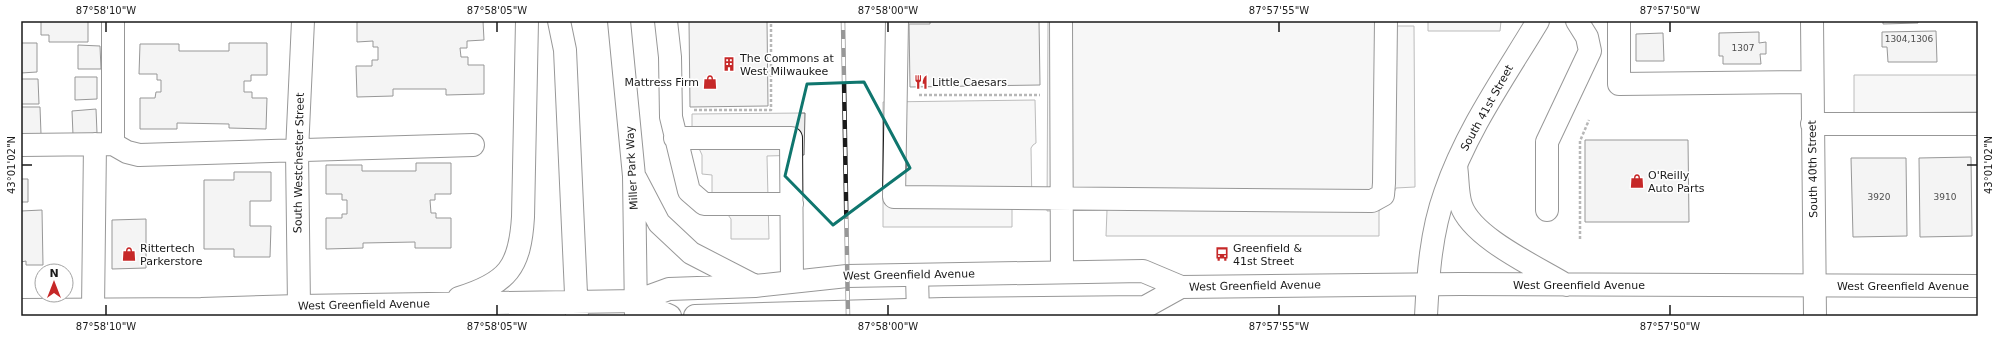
<svg xmlns="http://www.w3.org/2000/svg" width="1999" height="337" font-family="'DejaVu Sans',sans-serif">
<style>
.parking{fill:#ededed;stroke:#6a6a6a}
.building{fill:#e6e6e6;stroke:#1a1a1a}
.lines{fill:none;stroke-linecap:round;stroke-linejoin:round}
.minor-casing{stroke:#1a1a1a;stroke-width:24}
.major-casing{stroke:#1a1a1a;stroke-width:24}
.path{stroke:#5f5f5f;stroke-width:2.5;stroke-dasharray:3 2;stroke-linecap:butt}
.minor{stroke:#fff;stroke-width:22}
.major{stroke:#fff;stroke-width:22}
.rail-casing{stroke:#1a1a1a;stroke-width:4.5}
.rail{stroke:#fff;stroke-width:3;stroke-dasharray:9;stroke-linecap:butt}
.marked{fill:none;stroke:#0f766e;stroke-width:3;stroke-linejoin:round}
.ticks{fill:none;stroke:#1a1a1a;stroke-width:1.5}
.labels{text-anchor:middle;dominant-baseline:central;stroke-width:3;stroke-linejoin:round;paint-order:stroke}
.number-label{font-size:9px;fill:#4d4d4d}
.poi-label{font-size:11px;fill:#1a1a1a;stroke:#fff;text-anchor:start}
.street-label{font-size:11px;fill:#1a1a1a;stroke:#fff}
.neatline{fill:none;stroke:#1a1a1a;stroke-width:1.5}
.ticks-label{font-size:10px;text-anchor:middle;fill:#1a1a1a}
</style>
<rect width="100%" height="100%" fill="#fff"/>
<path class="parking" d="M1048,21H1395V26H1414L1415,187L1396,188L1390,201L1379,211V236H1106L1107,210L1047,211Z
M1428,21H1501L1500,31H1428Z
M1854,75H1978V112L1854,113Z
M1035,100L1036,143L1033,145L1031,148L1032,208H1012V227H883V102Z
M805,113L804,155L767,156L769,239H731V219L712,193V175L702,174V155L692,133V114Z"/>
<path class="building" d="M41,21H88V42H49V35H41Z
M357,21H483L484,40L467,41V48H460L461,57H468V65H484V94L446,95V89H393V96L357,97L356,66H372V60H378V47H373V41L357,42Z
M689,21H767L768,106L690,107Z
M930,21H1039L1040,85L910,87L909,24H930Z
M1883,21H1918V23L1883,24Z
M1936,31L1937,62H1888L1887,47H1882V32Z
M1759,32V43L1766,42V54H1760L1761,64H1723V56H1719V33Z
M1663,33L1664,61H1636V34Z
M21,43H37V72L21,73Z
M229,43H267V75H251V81H244V92H252V98H267L266,129L229,128V124L177,123V129H140V98H155L156,92H161V80H157V74H139L140,44H179V51H229Z
M78,45L100,46L101,69H78Z
M75,77H97V99L75,100Z
M21,79H38L39,104H21Z
M21,107H40L41,134H21Z
M96,109L97,133L73,135L72,111Z
M1585,140H1688L1689,222H1585Z
M1971,157L1972,236L1920,237L1919,158Z
M1851,158H1906L1907,236L1853,237Z
M416,163H451V194H435V200H430L431,213H436V218H451V248H415V242L363,243V248L326,249V218H342V214H347V200H342V194H326V165H362V171H416Z
M234,172H271V201H250V226H271L270,257H234V249H204V180H234Z
M21,179H28V202H21Z
M42,210L43,265H26V261L21,262V211Z
M146,219V268L112,269V220Z"/>
<g class="lines">
<defs>
<path id="minor" d="M666,21L670,57L671,117L689,191L704,204H792
M897,21L894,197L1372,201L1383,195L1384,183L1386,21
M1061,21L1062,272
M1619,21V84L1811,82
M1812,21L1815,316
M1812,124H1978
M675,138H791L792,281
M113,144L127,152L139,155L473,145
M21,145L113,144V21
M1547,210V142L1590,51L1587,37L1577,21
M917,275L918,316
M299,306L297,151L303,21
M93,309L95,144
M1426,316C1428,275 1431,232 1445,193C1466,131 1505,76 1538,21"/>
<path id="major" d="M559,21L565,50L577,316
M619,21L634,176L636,315
M1456,166C1458,178 1457,193 1461,205C1472,238 1537,267 1566,285
M636,179L659,223L691,253L753,285
M459,298C508,283 520,267 523,217L527,21
M636,301L670,316
M21,310L201,309L299,306L636,301L669,289L755,286L847,276L1143,271L1181,287L1460,284L1978,286
M695,316L944,309L1145,307L1181,287"/>
</defs>
<use href="#minor" class="minor-casing"/>
<use href="#major" class="major-casing"/>
<path class="path" d="M919,95H1040
M694,110H771V21
M1580,239V141L1589,120"/>
<use href="#minor" class="minor"/>
<use href="#major" class="major"/>
<defs>
<path id="rail" d="M843,21L848,316"/>
</defs>
<use href="#rail" class="rail-casing"/>
<use href="#rail" class="rail"/>
</g>
<path d="M0 0H1999V337H0ZM864,82L910,168L833,225L785,176L807,84Z" fill="#fff" fill-opacity=".55" fill-rule="evenodd"/>
<path class="marked" d="M864,82L910,168L833,225L785,176L807,84Z"/>
<path class="ticks" d="M106,22V32M497,22V32M888,22V32M1279,22V32M1670,22V32M22,165H32M1967,165H1977M106,305V315M497,305V315M888,305V315M1279,305V315M1670,305V315"/>
<defs>
<symbol id="building-bare" viewBox="-9 -9 18 18"><path d="M-4-6H4V6H1V3H-1V6H-4ZM-2.5-4.3h1.7v1.8h-1.7ZM.8-4.3h1.7v1.8H.8ZM-2.5-1h1.7V.8h-1.7ZM.8-1h1.7V.8H.8Z" fill="#c62828" stroke="#fff" stroke-width="2.5" paint-order="stroke"/></symbol>
<symbol id="shop-bare" viewBox="-9 -9 18 18"><path d="M-5-2.5h2.3a2.7 3.5 0 0 1 5.4 0H5L5.5 6h-11ZM-1.5-2.5h3a1.5 2.3 0 0 0-3 0Z" fill="#c62828" stroke="#fff" stroke-width="2.5" paint-order="stroke"/></symbol>
<symbol id="restaurant-bare" viewBox="-9 -9 18 18"><path d="M-5-6h1v4h1v-4h1v4h1v-4h1v5L-1.5 .5V6h-2V.5L-5-1ZM5-6V6H3V1.5H1.5Q1.5-4 5-6Z" fill="#c62828" stroke="#fff" stroke-width="2.5" paint-order="stroke"/></symbol>
<symbol id="bus-bare" viewBox="-9 -9 18 18"><path d="M-5-6H5V4H4V6H2V4H-2V6H-4V4H-5ZM-3.5-4V0h7V-4ZM-3.5 1.2v1.5H-2V1.2ZM2 1.2v1.5H3.5V1.2Z" fill="#c62828" stroke="#fff" stroke-width="2.5" paint-order="stroke"/></symbol>
</defs>
<g fill-rule="evenodd">
<use href="#building-bare" x="719" y="54" width="20" height="20"/>
<use href="#shop-bare" x="700" y="72" width="20" height="20"/>
<use href="#restaurant-bare" x="911" y="72" width="20" height="20"/>
<use href="#shop-bare" x="1627" y="171" width="20" height="20"/>
<use href="#shop-bare" x="119" y="244" width="20" height="20"/>
<use href="#bus-bare" x="1212" y="244" width="20" height="20"/>
</g>
<g class="labels">
<g class="number-label">
<text x="1909" y="39">1304,1306</text>
<text x="1743" y="48">1307</text>
<text x="1879" y="197">3920</text>
<text x="1945" y="197">3910</text>
</g>
<g class="poi-label">
<text x="740" y="58">The Commons at<tspan x="740" dy="13">West Milwaukee</tspan></text>
<text x="699" y="82" text-anchor="end">Mattress Firm</text>
<text x="932" y="82">Little Caesars</text>
<text x="1648" y="175">O'Reilly<tspan x="1648" dy="13">Auto Parts</tspan></text>
<text x="140" y="248">Rittertech<tspan x="140" dy="13">Parkerstore</tspan></text>
<text x="1233" y="248">Greenfield &amp;<tspan x="1233" dy="13">41st Street</tspan></text>
</g>
<g class="street-label">
<text transform="translate(1487 108) rotate(-61)">South 41st Street</text>
<text transform="translate(299 163) rotate(-89)">South Westchester Street</text>
<text transform="translate(632 168) rotate(-93)">Miller Park Way</text>
<text transform="translate(1813 169) rotate(-91)">South 40th Street</text>
<text transform="translate(909 275) rotate(-1)">West Greenfield Avenue</text>
<text x="1579" y="285">West Greenfield Avenue</text>
<text transform="translate(1255 286) rotate(-1)">West Greenfield Avenue</text>
<text x="1903" y="286">West Greenfield Avenue</text>
<text transform="translate(364 305) rotate(-1)">West Greenfield Avenue</text>
</g>
</g>
<rect width="1999" height="337" fill="none" stroke="#ffffff" stroke-width="44"/>
<g transform="translate(54 283)"><circle r="19" fill="#ffffff" stroke="#a3a3a3"/>
<path d="M0-3L7 15L0 10L-7 15Z" fill="#c62828"/>
<text y="-6" font-size="11" font-weight="bold" text-anchor="middle" fill="#1a1a1a">N</text>
</g>
<rect x="22" y="22" width="1955" height="293" class="neatline"/>
<g class="ticks-label">
<text x="106" y="14">87°58'10"W</text>
<text x="497" y="14">87°58'05"W</text>
<text x="888" y="14">87°58'00"W</text>
<text x="1279" y="14">87°57'55"W</text>
<text x="1670" y="14">87°57'50"W</text>
<text transform="translate(11 165) rotate(-90)" y="4">43°01'02"N</text>
<text transform="translate(1988 165) rotate(-90)" y="4">43°01'02"N</text>
<text x="106" y="330">87°58'10"W</text>
<text x="497" y="330">87°58'05"W</text>
<text x="888" y="330">87°58'00"W</text>
<text x="1279" y="330">87°57'55"W</text>
<text x="1670" y="330">87°57'50"W</text>
</g>
</svg>
